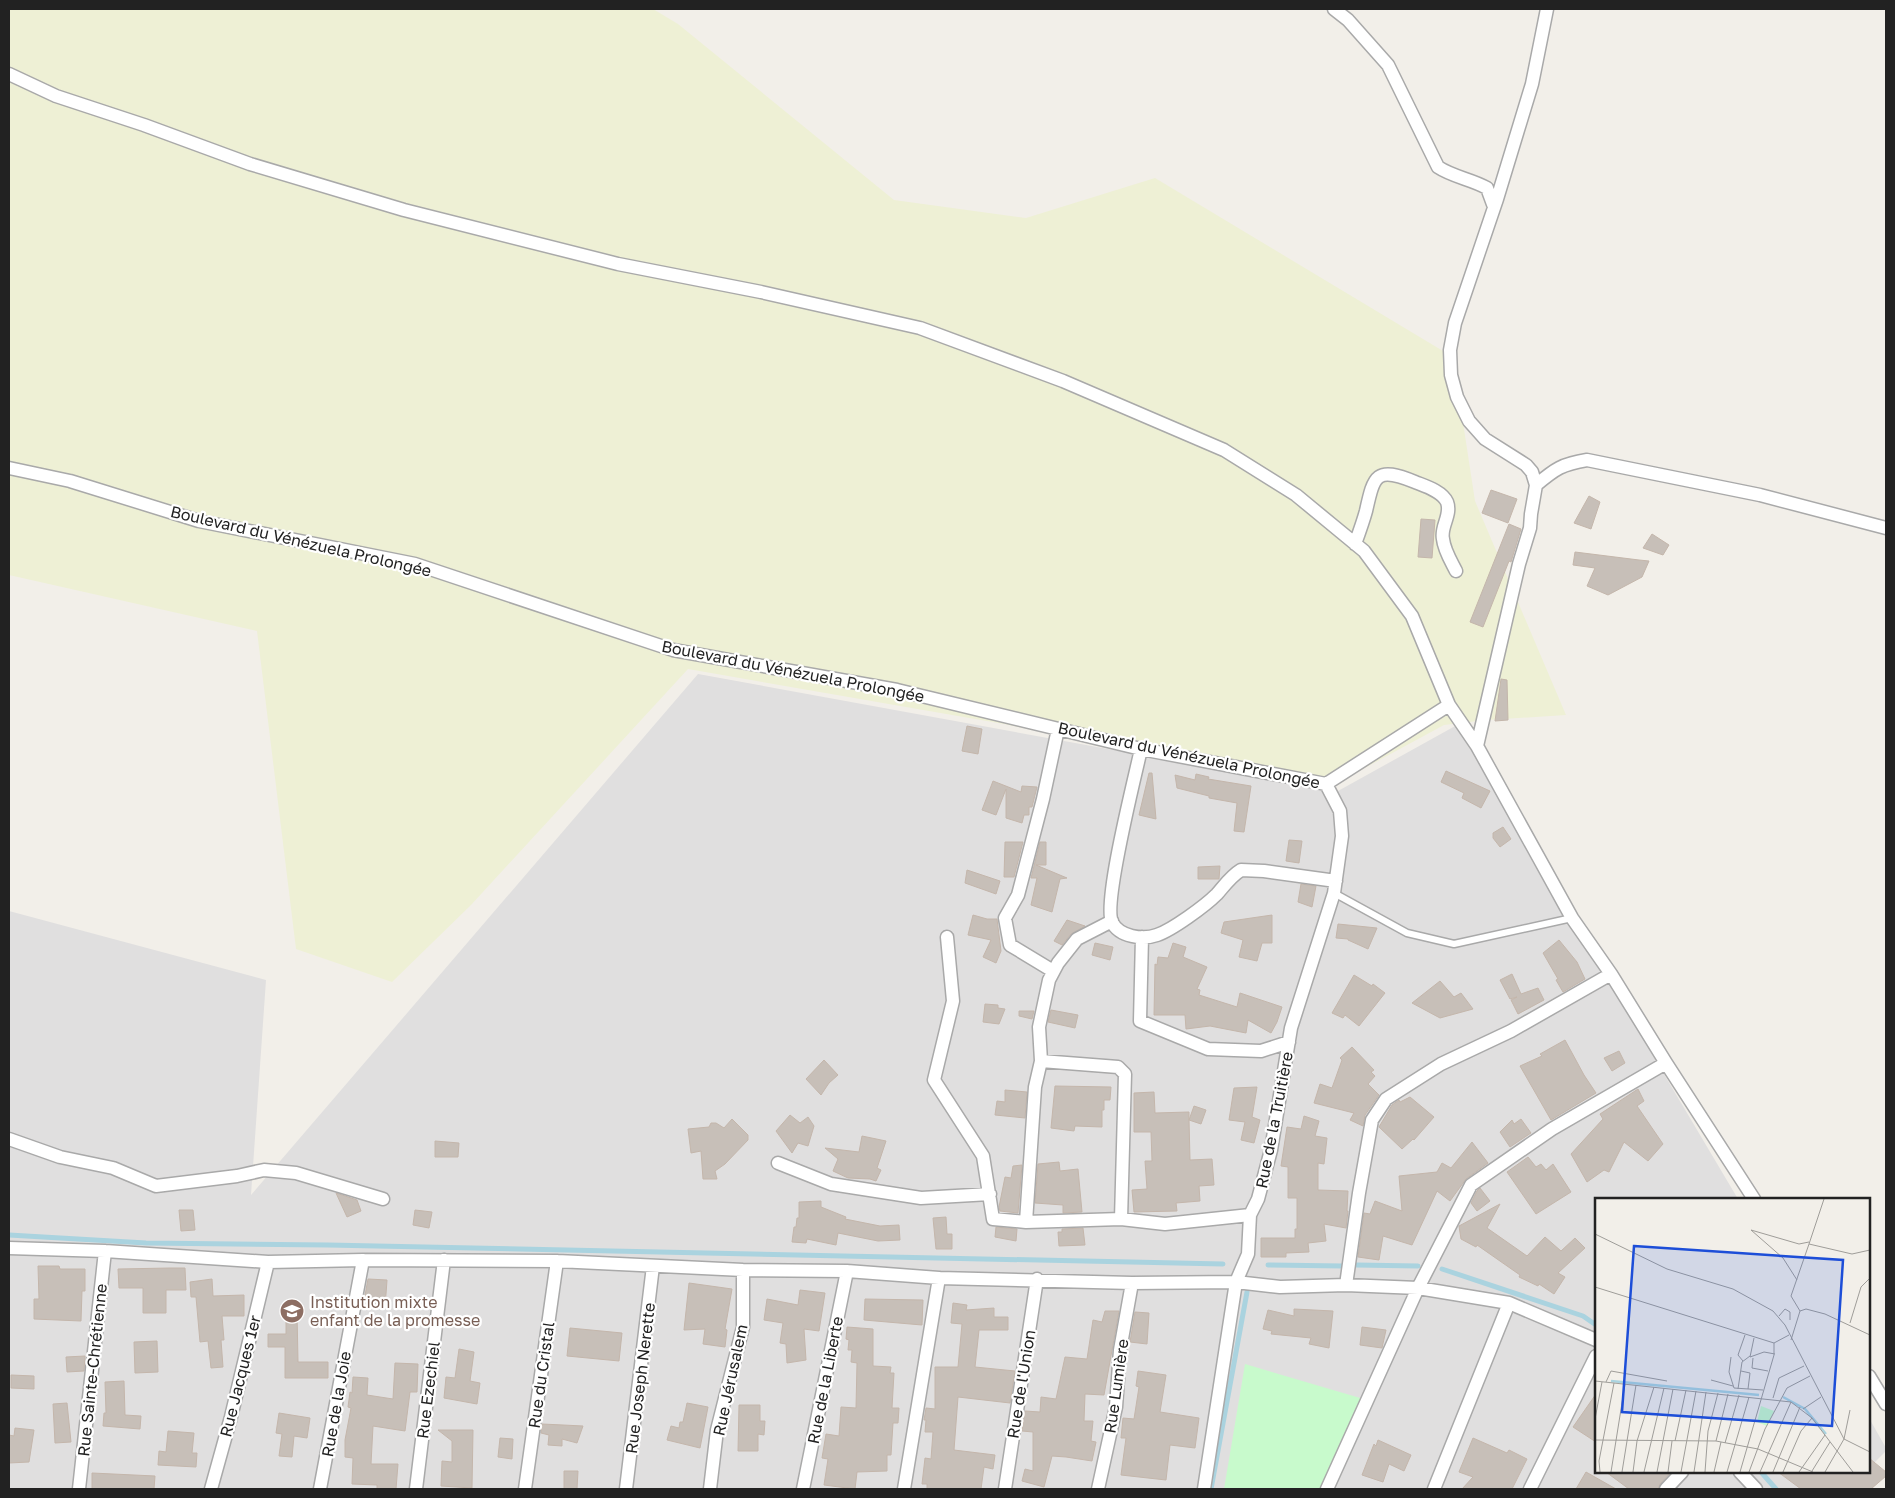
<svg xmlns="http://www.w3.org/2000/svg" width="1895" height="1498" font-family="'Golos Text',sans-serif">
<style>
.residential{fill:#e0dfdf}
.farmland{fill:#eef0d5}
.park{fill:#c8facc}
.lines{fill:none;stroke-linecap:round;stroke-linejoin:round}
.stream{stroke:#aad3df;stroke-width:5}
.building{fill:#c7bfb8;stroke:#c4b6ab}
.service-casing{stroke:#a9a9a9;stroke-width:9}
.minor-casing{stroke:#a9a9a9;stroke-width:15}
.service{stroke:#fff;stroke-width:6}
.minor{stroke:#fff;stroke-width:12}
.labels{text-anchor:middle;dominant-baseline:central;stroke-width:4.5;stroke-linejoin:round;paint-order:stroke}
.street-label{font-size:16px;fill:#222;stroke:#fff}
.education-label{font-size:16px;fill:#785e54;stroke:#fff;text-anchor:start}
.inset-river{fill:none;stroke:#aad3df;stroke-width:2.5}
.inset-road{fill:none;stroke:#9f9d99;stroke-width:1}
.view{fill:#1d4ed8;fill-opacity:0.15;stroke:#1d4ed8;stroke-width:2.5}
.inset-edge{fill:none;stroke:#222;stroke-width:2.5}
</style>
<rect width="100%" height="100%" fill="#f2efe9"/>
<path class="residential" d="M698,674L1338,791L1457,725L1738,1199H1596V1472H1865L1848,1489H9V911L266,980L251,1195Z
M1869,1418L1886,1448V1451L1869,1468Z"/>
<path class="farmland" d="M9,9H653L678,24L894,200L1026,218L1155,178L1453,357L1475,501L1566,715L1486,720L1444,725L1324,790L1004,724L688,669L471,905L392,982L296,949L257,631L9,575Z"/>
<path class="park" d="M1245,1364L1367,1400L1327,1489H1224Z"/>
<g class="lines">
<path class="stream" d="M9,1235L146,1243L328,1245L1223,1264
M1268,1265L1343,1266
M1356,1265L1418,1266
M1442,1269L1583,1316L1596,1325
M1761,1472L1776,1489
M1211,1489L1247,1292"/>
</g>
<path class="building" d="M1491,490L1517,499L1508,523L1482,513Z
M1589,496L1600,502L1591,529L1574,523Z
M1421,519L1435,520L1432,558L1418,557Z
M1509,524L1521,529L1511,562L1509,561L1483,627L1470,622Z
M1652,534L1669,545L1663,555L1643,548Z
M1575,552L1639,560L1649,561L1642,577L1608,595L1587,586L1595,568L1573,565Z
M1501,679L1507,680L1508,720L1495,721Z
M967,726L982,729L978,754L962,751Z
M1446,771L1490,791L1481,808L1462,798L1464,793L1441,782Z
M1149,773H1152L1156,819L1139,815Z
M1196,774L1209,777L1208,779L1251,786L1244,832L1234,831L1237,803L1209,798V796L1177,788L1175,775L1195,780Z
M993,781L1021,792L1022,786L1037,787L1032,807H1029V815H1024L1022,823L1006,818V789L996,815L982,810Z
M1503,827L1511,839L1500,847L1493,838V833Z
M1289,840L1302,841L1299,863L1286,861Z
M1005,842H1023L1014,877H1004Z
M1040,842H1046V865H1036L1067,878L1060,879L1052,912L1031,905L1037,878H1031Z
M1220,866L1219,879H1198V867Z
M967,870L1000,881L996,894L965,883Z
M1301,884L1316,886L1312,907L1298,902Z
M973,915L987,919H997L1001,951L996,963L983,957L991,940L968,935Z
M1272,915V943H1262L1257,961L1239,957L1243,940L1221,933L1224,922Z
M1067,920L1085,926L1071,934L1062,945L1054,941Z
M1338,924L1377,928L1368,949L1348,940V939L1336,938Z
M1559,940L1577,962L1585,979L1563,992L1556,980L1558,979L1543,953Z
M1095,943L1113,947L1110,960L1092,955Z
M1173,943L1186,947L1183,957L1207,967L1197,989L1200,990L1199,995L1237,1007L1240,993L1282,1007L1277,1022L1271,1033L1248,1020L1246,1033L1210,1026L1186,1029L1185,1015H1154L1155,964L1157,965L1158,957L1168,958Z
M1512,974L1521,994L1538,988L1544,1000L1518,1014L1511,1000L1517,997L1510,999L1500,980Z
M1354,975L1372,986L1373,984L1385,993L1359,1026L1345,1015L1343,1018L1332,1013Z
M1440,981L1454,997L1461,993L1473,1009L1440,1018L1412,1003Z
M985,1004L998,1005V1008L1005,1009L999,1024L983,1022Z
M1051,1010L1078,1015L1075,1028L1048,1022Z
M1019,1011H1034L1032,1019L1019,1016Z
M1565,1040L1584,1075L1596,1093L1551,1120L1520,1066L1542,1056L1540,1054Z
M1352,1047L1374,1070L1371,1072L1375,1076L1368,1084L1379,1095L1365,1115L1363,1126L1350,1120L1354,1113L1314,1103L1320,1084L1332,1088L1342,1060L1340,1058Z
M1619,1051L1625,1063L1612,1071L1604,1058Z
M824,1060L838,1075L829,1083L821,1095L806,1079Z
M1055,1086L1111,1087L1110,1100H1104V1110H1102V1127L1075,1126L1074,1131L1051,1128Z
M1257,1087L1252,1117L1260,1120L1254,1143L1241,1140L1245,1122L1229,1120L1234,1088Z
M1638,1089L1644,1101L1637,1106L1663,1144L1648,1161L1624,1142L1609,1172L1604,1170L1587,1182L1571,1154L1603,1119L1600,1114Z
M1005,1090L1027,1092L1025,1118L995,1115L997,1101L1005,1102Z
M1154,1092L1155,1113L1189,1112V1120L1194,1106L1206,1110L1201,1124L1189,1120L1190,1160L1212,1159L1214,1185L1199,1186L1200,1201L1176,1203L1177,1211L1134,1212L1132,1190L1147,1189L1145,1161H1152L1151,1132H1134V1093Z
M1410,1097L1434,1117L1414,1140L1413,1139L1402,1149L1379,1127L1392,1105L1399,1100L1400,1102Z
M790,1115L800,1123L808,1117L814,1126L808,1146L798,1143L792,1153L776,1131Z
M1304,1116L1319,1121L1315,1136L1327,1138L1324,1164L1318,1163V1190L1348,1191L1347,1211H1348L1346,1228L1324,1224L1326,1241L1308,1243L1309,1252L1286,1253V1257H1261V1238H1295V1229H1297V1198H1288V1167L1281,1166L1287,1127L1301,1129Z
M732,1119L748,1135V1140L725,1164L715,1171L717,1179H703L701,1151L691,1153L688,1129L709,1127L711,1123H716L724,1128Z
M1521,1119L1531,1133L1510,1147L1500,1132L1512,1120L1514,1124Z
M862,1136L886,1141L877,1168L881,1170L876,1181L870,1179L848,1178L833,1171L838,1159L825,1148L859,1152Z
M435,1141L459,1143L458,1157H435Z
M1472,1142L1488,1163L1466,1179L1450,1201L1437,1191L1412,1245L1383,1236L1379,1260L1358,1257L1364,1213L1370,1214L1375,1201L1402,1211L1399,1176L1437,1172L1442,1163L1451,1168Z
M1528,1157L1536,1167L1541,1164L1546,1170L1553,1164L1571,1192L1536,1214L1507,1172Z
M1059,1162L1060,1171L1078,1169L1082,1212L1063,1213V1205L1035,1203L1038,1164Z
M1022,1165L1018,1213L1000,1211L999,1207L1005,1177L1011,1178L1013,1166Z
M1480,1188L1490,1201L1477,1211L1471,1203L1477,1191Z
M336,1193L357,1200L361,1211L347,1217Z
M821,1201V1207L846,1217L845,1219L880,1226L899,1225L900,1240L878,1241L838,1233L836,1245L807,1239L806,1243L792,1242L794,1227H796L797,1218H799V1202Z
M1500,1204L1487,1228L1527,1256L1545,1237L1561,1251L1575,1238L1585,1248L1558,1273L1565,1277L1554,1294L1539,1284L1538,1286L1519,1277L1520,1275L1477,1245L1476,1247L1461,1239L1459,1226Z
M179,1210H193L195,1230L181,1231Z
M415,1210L432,1212L429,1228L413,1225Z
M946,1217L947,1234H952V1249H936L933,1218Z
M996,1227L1017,1229L1016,1241L995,1237Z
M1083,1228L1085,1245L1059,1246L1058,1232H1062V1229Z
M38,1266H59L60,1269H85V1291H82L81,1321L34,1319V1299H39Z
M170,1268H185L186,1290H166V1313H143V1288H119L118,1269Z
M212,1279L213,1296L244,1295V1316H222L224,1340H221L223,1367L211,1368L208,1341L200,1342L196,1297H191L190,1282Z
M368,1279L387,1280L385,1308L363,1306Z
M689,1283L732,1289L725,1329L727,1330L725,1347L703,1344L705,1329L684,1330Z
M800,1290L825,1293L819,1331L804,1329L806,1360L787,1363L786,1344L780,1343L783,1323L764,1320L767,1299L798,1305Z
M865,1299L923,1300L922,1325L864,1320Z
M953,1303L967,1305L966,1310L994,1308V1317H1008V1330H979L975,1367L1015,1371L1010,1403L958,1397L954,1450L995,1455L993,1469L984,1467L981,1489H927V1484H922L925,1458L931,1459L933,1432H925L926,1420H924L926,1408L935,1409V1367H958L962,1324L951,1323Z
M1294,1309L1333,1311L1329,1348L1309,1344L1311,1338L1271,1334L1272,1331L1263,1329L1268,1310L1294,1316Z
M1105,1311H1119L1104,1395L1085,1394L1084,1421H1093L1091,1441L1096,1442L1092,1461L1066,1457L1052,1456L1044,1487L1022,1481L1025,1469L1033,1471V1432L1022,1431L1025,1411L1040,1412L1041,1397L1056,1399L1065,1357L1087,1359L1093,1320L1102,1322Z
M286,1312H297L298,1362H328V1378H285V1347H268V1334H286Z
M1135,1312L1149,1313L1147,1344L1130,1342Z
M847,1327L873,1329V1366L891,1367L890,1373H894L892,1408H899L898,1423H893L891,1455H887V1471L857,1472L855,1489L824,1485L828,1459L822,1458L826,1434L839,1436L841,1407L856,1408L857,1363L851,1362L852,1350H848L849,1340L846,1339Z
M1362,1327L1386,1330L1382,1348L1360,1345Z
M570,1328L622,1333L619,1361L567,1356Z
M157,1341L158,1372L135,1373L134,1342Z
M459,1349L474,1352L470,1381L480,1383L477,1404L444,1398L446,1377L455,1378Z
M85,1356L84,1371L67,1372L66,1357Z
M395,1363L418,1364L417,1392H410L405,1431L373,1426L371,1464H398L396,1489H377V1485L352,1484L353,1458L345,1457V1440L351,1408L348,1407L350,1392L352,1393L353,1377L368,1378L367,1395L393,1399Z
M1138,1371L1166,1375L1160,1412L1199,1418L1195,1448L1170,1445L1166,1480L1121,1475L1126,1438H1121L1123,1418L1134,1419L1139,1387L1136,1386Z
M11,1375L34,1376V1389L11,1388Z
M124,1381L125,1415L141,1416L140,1429L103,1426L104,1413H106L105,1382Z
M1596,1394V1442L1573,1427Z
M67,1403L71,1442L55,1443L53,1404Z
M687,1403L708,1407L700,1448L667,1440L671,1426L679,1428L680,1422H683Z
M739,1405H760V1421H765L764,1435L758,1434V1451H738Z
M279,1413L310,1418L307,1438L294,1436L292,1457L279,1456L282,1434L276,1433Z
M542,1424L563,1425L583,1426L577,1443L562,1439V1446L548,1445L549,1435L541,1433Z
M15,1428L34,1430L29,1462L9,1463V1435L14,1436Z
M438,1430H473L472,1488L441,1486L442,1461L452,1462V1441Z
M168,1431L194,1433L192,1453H197L196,1467L158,1465L159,1451L166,1452Z
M500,1438L513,1439L512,1459L498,1457Z
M1473,1438L1507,1453L1509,1450L1527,1459L1512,1489H1462L1473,1477L1459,1472Z
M1378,1440L1411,1455L1404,1471L1389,1464L1383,1482L1362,1475L1374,1444L1376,1446Z
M1869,1458L1886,1472V1476L1871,1489H1801L1778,1472H1869Z
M564,1471H578L577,1489H564Z
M1586,1472L1616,1489H1576Z
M1606,1472H1671L1660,1484L1658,1489H1629Z
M92,1473L155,1476L154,1489H92Z"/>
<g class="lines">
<defs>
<path id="service" d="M1334,893L1407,933L1454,944L1572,918"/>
<path id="minor" d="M1334,9L1348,20L1388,65L1438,167C1453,177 1471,179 1487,188L1494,207
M9,74L56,96L144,125L250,164L404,210L618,264L761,292L920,328L1063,381L1224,450L1296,495L1364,551L1412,616L1449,705L1477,746L1572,918L1611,974L1666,1063L1754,1199
M9,468L70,481L199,521L415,564L673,650L897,690L1141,749L1326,784L1449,705
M1536,485C1555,469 1562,464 1587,460L1760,495L1886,528
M1355,544C1359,533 1363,522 1366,511C1374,475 1376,466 1415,482C1425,486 1442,491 1447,502C1452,515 1440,527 1443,539C1444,550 1451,561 1456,571
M1477,746L1519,564L1530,528L1531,514L1536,485L1532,472L1526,465L1485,439L1469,421L1457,397L1451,375L1450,350L1455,323L1497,199L1532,84L1547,9
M1141,749C1135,777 1103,902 1112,922C1119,937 1143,940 1157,935C1172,930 1205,906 1217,894C1224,886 1231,876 1241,870L1264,871L1336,881
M947,937L953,1001L934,1080L983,1156L993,1219L1026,1222L1121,1219L1165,1224L1250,1215
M1142,937L1140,1021L1208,1049L1261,1051L1289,1042
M1053,971L1010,945L1005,918L1018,895L1043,799L1058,729
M1041,1061L1118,1067L1125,1074L1121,1219
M9,1139L60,1157L113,1168L156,1186L237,1176L264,1170L296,1173L383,1199
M778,1163L831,1184L921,1198L990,1194
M1026,1222L1035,1087L1041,1061L1039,1027L1049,980L1058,963L1077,939L1112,921
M9,1248L105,1251L268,1262L363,1260L557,1261L743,1270L847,1271L939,1278L1132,1283L1236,1282L1280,1287L1346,1285L1418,1288L1509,1303L1596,1340
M1346,1285L1359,1193L1372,1120L1386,1099L1441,1064L1511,1031L1611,974
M1869,1376L1886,1404
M1740,1472L1756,1489
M79,1489L105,1251
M211,1489L231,1417L268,1262
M320,1489L363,1260
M416,1489L444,1260
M525,1489L557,1261
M626,1489L653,1266
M710,1489L717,1430L743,1327V1270
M803,1489L847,1271
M904,1489L939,1278
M1005,1489L1037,1279
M1098,1489L1116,1407L1120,1350L1132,1283
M1204,1489L1236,1282L1248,1254L1250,1215L1258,1199L1271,1150L1291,1028L1334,893L1342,836L1340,811L1326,784
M1327,1489L1418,1288L1471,1185L1552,1129L1666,1063
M1434,1489L1509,1303
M1530,1489L1596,1356
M1666,1489L1682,1472"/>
</defs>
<use href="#service" class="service-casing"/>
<use href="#minor" class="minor-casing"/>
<use href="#service" class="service"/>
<use href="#minor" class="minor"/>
</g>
<defs>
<symbol id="school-disc" viewBox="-11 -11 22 22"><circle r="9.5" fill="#8d6e63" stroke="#fff"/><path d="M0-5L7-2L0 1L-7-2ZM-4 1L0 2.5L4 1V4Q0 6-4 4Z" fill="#fff"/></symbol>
</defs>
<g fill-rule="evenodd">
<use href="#school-disc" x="278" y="1297" width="28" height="28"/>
</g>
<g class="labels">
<g class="street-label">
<text transform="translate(301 541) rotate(13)">Boulevard du Vénézuela Prolongée</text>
<text transform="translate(793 671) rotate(11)">Boulevard du Vénézuela Prolongée</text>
<text transform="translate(1189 755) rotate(12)">Boulevard du Vénézuela Prolongée</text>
<text transform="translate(1274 1120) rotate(-79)">Rue de la Truitière</text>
<text transform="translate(92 1370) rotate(-84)">Rue Sainte-Chrétienne</text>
<text transform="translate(541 1375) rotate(-82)">Rue du Cristal</text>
<text transform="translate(240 1376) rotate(-76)">Rue Jacques 1er</text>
<text transform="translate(640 1378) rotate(-83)">Rue Joseph Nerette</text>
<text transform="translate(730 1380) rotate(-78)">Rue Jérusalem</text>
<text transform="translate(825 1380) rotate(-79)">Rue de la Liberte</text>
<text transform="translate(1021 1384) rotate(-81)">Rue de l'Union</text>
<text transform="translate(1116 1386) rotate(-82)">Rue Lumière</text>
<text transform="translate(428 1390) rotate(-83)">Rue Ezechiel</text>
<text transform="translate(336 1404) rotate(-80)">Rue de la Joie</text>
</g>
<g class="education-label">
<text x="310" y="1302">Institution mixte<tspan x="310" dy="18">enfant de la promesse</tspan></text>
</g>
</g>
<g transform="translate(1595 1198)">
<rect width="275" height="275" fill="#f2efe9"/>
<path d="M166,208L179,213L172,228L162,224Z" fill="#c8facc"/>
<path class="inset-river" d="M16,183L164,197M188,199L210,211L231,236"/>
<path class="inset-road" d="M229,1L214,46L257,56L275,52M156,32L188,60L202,82M156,32L204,46L214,44M0,36L72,71L138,91L178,113L190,127L249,241L275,254M0,89L179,145L194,137M205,113L211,111L230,116L275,137M184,118L190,111L195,114V122M255,125L266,89L275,80M159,140L155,159L169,154L180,156M196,142L205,113L196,98L214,46M136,159L134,174L139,190L168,192M158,160L157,170L173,173M148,163L143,157L150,137M146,173L155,175L153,191M116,182L138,188M0,183L196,204L217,220L258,274M11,184L16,173L72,183M143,191L147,164L155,158M178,200L184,180L209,168M208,211L226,199M0,221L7,184M0,242L121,243L163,251L218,274M80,243L91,192M121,243L133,196M130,245L144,197M217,273L235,244M5,274L4,263L19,185M16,274L30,186M27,274L41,187M38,274L42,243L59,189M49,274L69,190M62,274L78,191M73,274L77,243M86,274L101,193M99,274L111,194M110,274L113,233L123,195M119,274L126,244M132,274L154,199M145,274L179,157V145M154,274L170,231L192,190L215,178M165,274L196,204M178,274L205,209M188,274L206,233L217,220M204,274L230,237M230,274L249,241L255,212"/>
<path class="view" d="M39,48L248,62L237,228L27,214Z"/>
<rect width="275" height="275" class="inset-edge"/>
</g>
<rect width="1895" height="1498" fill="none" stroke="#222222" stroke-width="20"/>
</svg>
